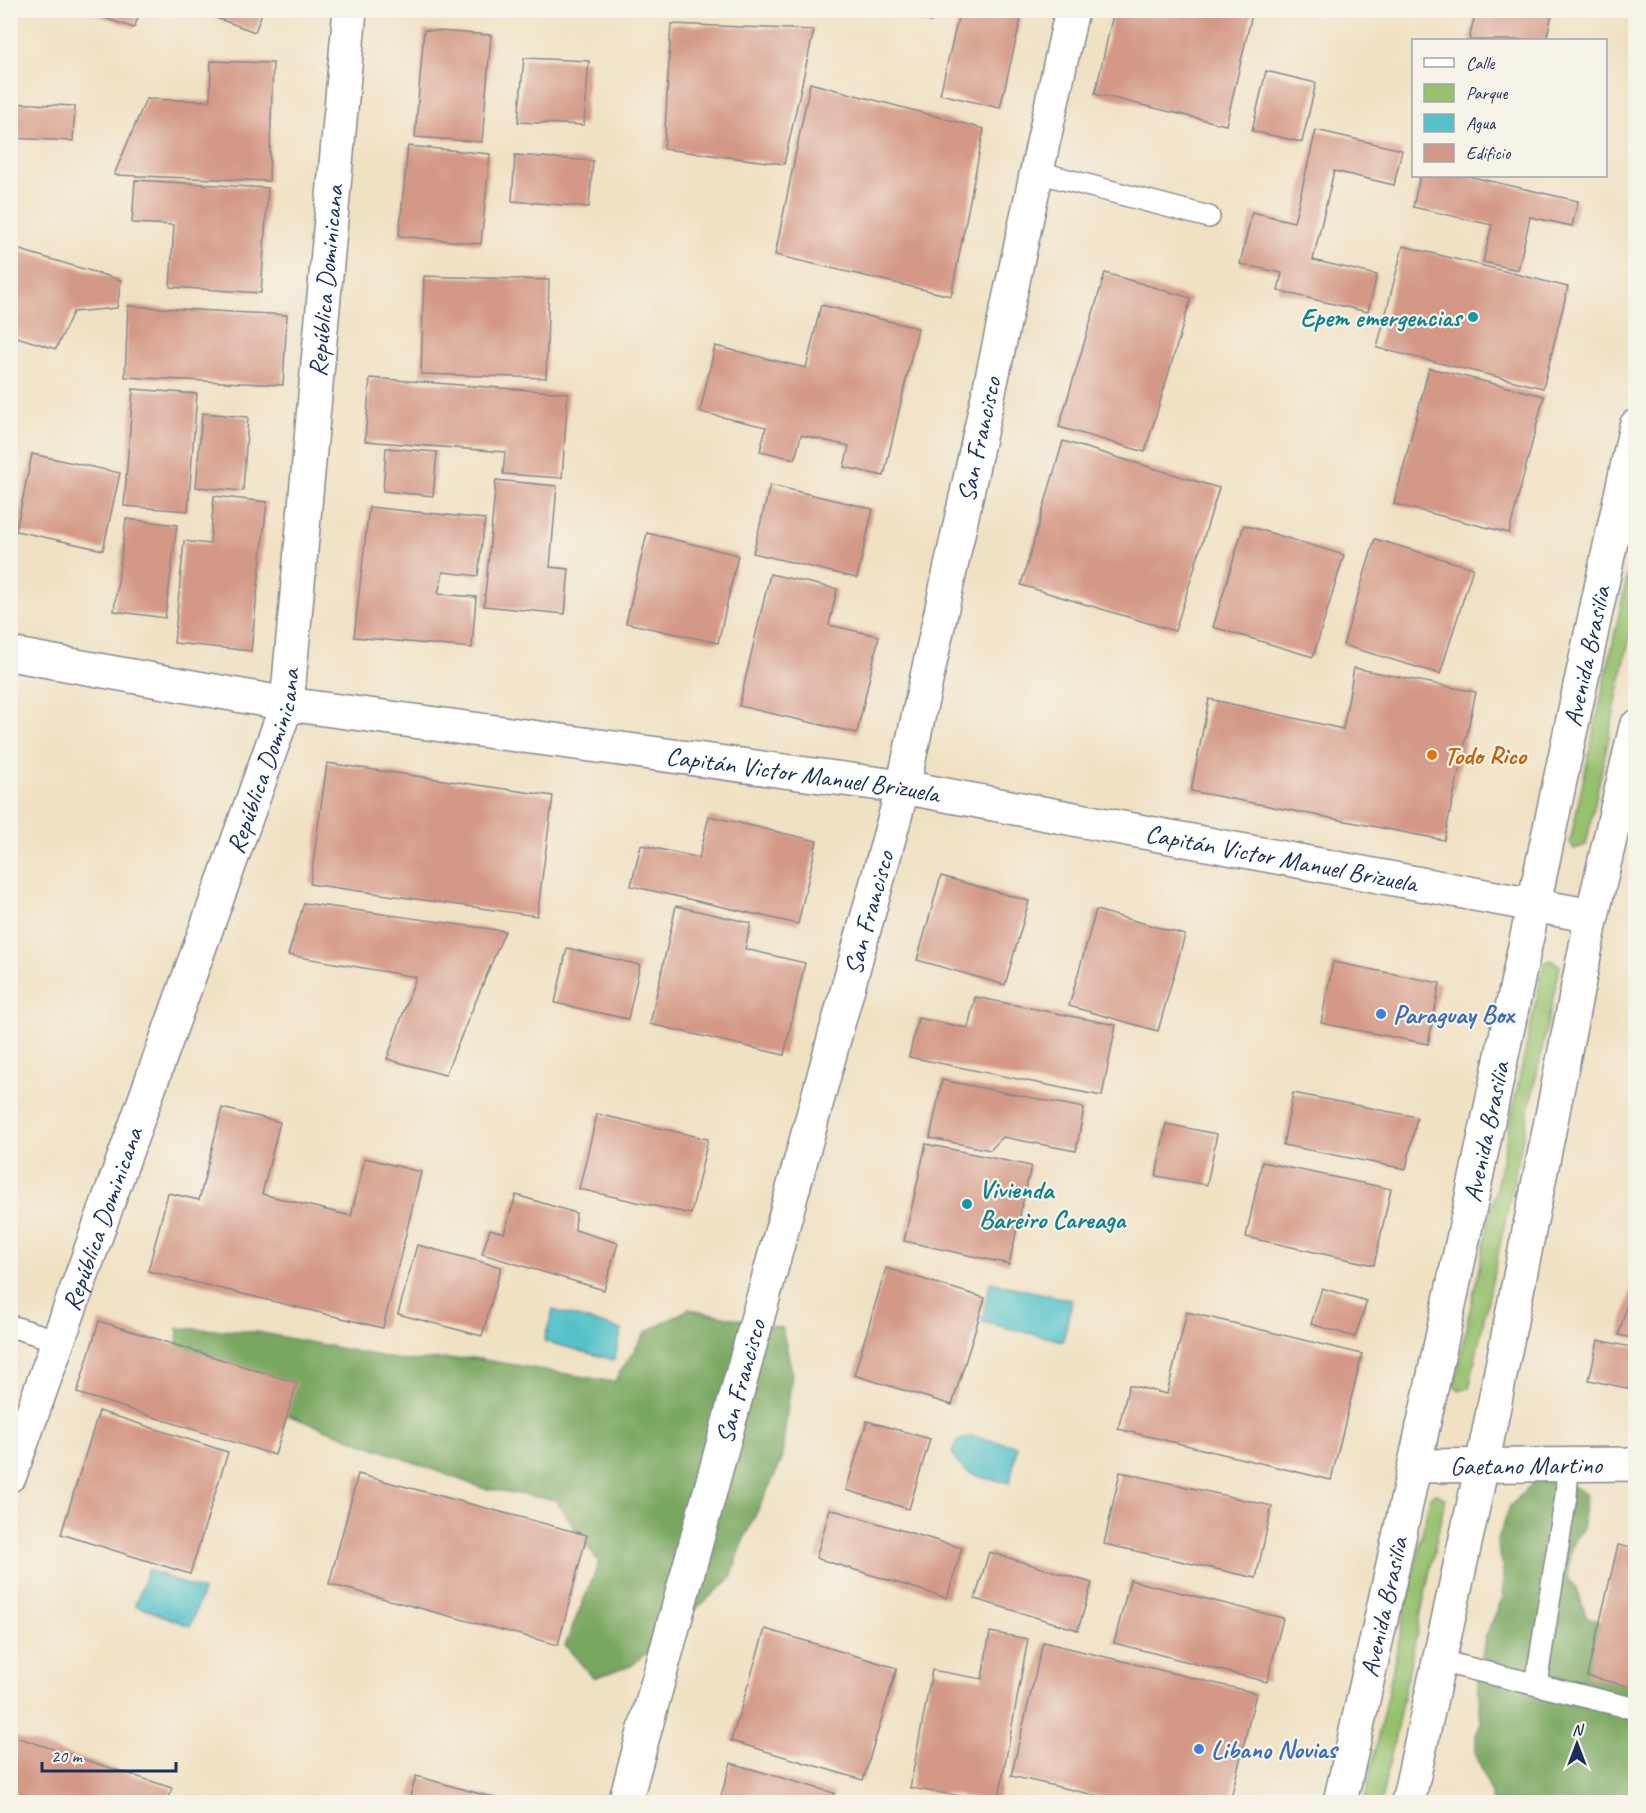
<svg xmlns="http://www.w3.org/2000/svg" width="1646" height="1813" font-family="Caveat,sans-serif">
<style>
.green{fill:#97c16d;stroke:#597866;stroke-width:1.5}
.forest{fill:#79a760;stroke:#4a6b5f;stroke-width:1.5}
.water{fill:#54c2c9;stroke:#387894;stroke-width:1.5}
.building{fill:#d49986}
.lines{fill:none;stroke-linecap:round;stroke-linejoin:round}
.lane-casing{stroke:#868890;stroke-width:24}
.street-casing{stroke:#868890;stroke-width:36}
.secondary-casing{stroke:#868890;stroke-width:36}
.primary-casing{stroke:#868890;stroke-width:36}
.lane{stroke:#fff;stroke-width:21}
.street{stroke:#fff;stroke-width:33}
.secondary{stroke:#fff;stroke-width:33}
.primary{stroke:#fff;stroke-width:33}
.culture-dot{fill:#0f9aa8;stroke:#f7f3e8;stroke-width:2}
.food-dot{fill:#e8710a;stroke:#f7f3e8;stroke-width:2}
.shop-dot{fill:#3f7fe0;stroke:#f7f3e8;stroke-width:2}
.labels{text-anchor:middle;dominant-baseline:central;stroke-width:4.5;stroke-linejoin:round;paint-order:stroke}
.street-label{font-size:26px;fill:#1b2f5e;stroke:#f7f3e8}
.culture-label{font-size:26px;font-weight:bold;fill:#0d838f;stroke:#f7f3e8;text-anchor:end}
.food-label{font-size:26px;font-weight:bold;fill:#c56008;stroke:#f7f3e8;text-anchor:start}
.shop-label{font-size:26px;font-weight:bold;fill:#366cbe;stroke:#f7f3e8;text-anchor:start}
</style>
<rect width="100%" height="100%" fill="#f7f3e8"/>
<filter id="ink" filterUnits="userSpaceOnUse"><feTurbulence type="fractalNoise" baseFrequency=".0167" numOctaves="2"/><feDisplacementMap in="SourceGraphic" scale="12" xChannelSelector="R" yChannelSelector="G"/><feConvolveMatrix kernelMatrix="1 2 1 2 8 2 1 2 1" color-interpolation-filters="sRGB"/></filter>
<filter id="wash" filterUnits="userSpaceOnUse"><feTurbulence type="fractalNoise" baseFrequency=".008" numOctaves="4" result="noise"/><feDisplacementMap in="SourceGraphic" scale="24" xChannelSelector="R" yChannelSelector="G"/><feGaussianBlur stdDeviation="1.35" result="paint"/><feColorMatrix in="noise" values="0 0 0 0 0 0 0 0 0 0 0 0 0 0 0 0 0 1.4 0 .05"/><feComposite in="paint" operator="in"/></filter>
<g filter="url(#wash)">
<rect width="100%" height="100%" fill="#f0e1c3"/>
<path class="green" d="M1635,540V612L1586,845L1574,849L1570,842Z
M1552,960L1560,966L1469,1388L1459,1391L1454,1385L1544,963Z
M1436,1493L1445,1499L1381,1802H1364L1430,1497Z"/>
<path class="forest" d="M689,1309L782,1328L792,1372L781,1462L741,1545L731,1578L631,1666L593,1678L565,1645L599,1563L556,1500L482,1488L210,1386L176,1369L178,1328L257,1332L405,1361L473,1358L614,1382L646,1332Z
M1535,1481H1562L1586,1493L1582,1530L1574,1540L1570,1552L1567,1576L1578,1592L1586,1616L1599,1622L1635,1619V1802H1491V1793L1476,1754V1735L1481,1723L1478,1682L1485,1638L1503,1597V1567L1497,1542L1510,1506Z"/>
<path class="water" d="M990,1282L1072,1300L1063,1341L982,1322Z
M553,1310L622,1330L614,1360L544,1341Z
M971,1436L1017,1446L1010,1483C985,1477 961,1479 952,1451L958,1441Z
M148,1570L203,1591L190,1626L135,1605Z"/>
<g id="blocks">
<path class="building" d="M81,10H141L134,28Z
M204,10H263L255,32L203,13Z
M886,10H934L931,22Z
M960,10H1023L1000,108L940,94Z
M1114,10H1253L1226,125L1095,94Z
M1476,10H1553L1546,40H1469Z
M671,24L814,30L784,164L664,149Z
M424,30L491,35L482,142L415,137Z
M524,58L589,61L584,125L518,122Z
M211,61L273,63L269,181L114,175L146,99L210,101Z
M1266,71L1316,83L1302,142L1252,131Z
M810,83L984,129L951,296L775,255Z
M10,103L75,106L73,141L10,138Z
M1316,130L1402,150L1394,185L1334,171L1313,260L1377,275L1368,312L1278,291L1282,273L1240,264L1252,212L1294,222Z
M408,146L490,154L481,244L399,236Z
M515,155L593,161L589,207L512,201Z
M1420,176H1468L1578,201L1572,226L1530,217L1518,270L1483,262L1492,225L1413,207Z
M135,180L268,188L261,293L170,287L174,225L132,223Z
M1403,246L1568,287L1543,388L1377,348Z
M10,247L121,280L117,308L73,312L56,349L10,335Z
M1105,273L1191,298L1145,452L1059,427Z
M424,276L549,280L546,378L421,374Z
M821,305L918,328L884,476L844,467L849,446L801,435L795,459L760,451L766,427L700,412L715,346L806,368Z
M128,306L287,315L283,385L125,377Z
M1429,368L1544,396L1509,533L1394,504Z
M370,378L568,393L562,478L503,474L505,452L365,441Z
M133,389L197,394L188,511L124,506Z
M202,413L248,417L243,491L196,487Z
M1063,441L1219,488L1175,631L1021,585Z
M386,448L437,452L433,496L383,491Z
M32,454L120,473L103,550L16,531Z
M496,480L557,486L550,567L569,569L565,614L484,606Z
M770,485L873,509L857,578L753,553Z
M214,496L267,502L251,651L174,643L184,541L210,544Z
M369,507L485,519L478,576L443,572L438,594L476,597L472,648L354,637Z
M126,519L177,525L165,618L114,611Z
M1244,525L1344,555L1313,657L1213,627Z
M647,533L738,555L718,643L626,623Z
M1375,539L1473,568L1440,674L1343,645Z
M770,574L837,589L829,625L879,636L857,733L739,706Z
M1354,668L1476,692L1444,840L1191,791L1209,699L1343,729Z
M327,763L553,796L537,916L310,884Z
M709,816L817,841L798,924L631,886L641,845L699,858Z
M941,876L1029,901L1005,985L917,960Z
M304,903L505,931L445,1075L387,1059L416,977L288,955Z
M676,906L751,923L745,949L805,963L784,1055L650,1024Z
M1096,910L1185,935L1158,1031L1069,1006Z
M567,948L640,965L628,1019L555,1003Z
M1333,962L1440,983L1428,1044L1321,1023Z
M975,997L1116,1025L1102,1096L909,1057L918,1018L968,1028Z
M942,1080L1084,1108L1076,1151L1003,1137L990,1150L930,1138Z
M1293,1093L1417,1117L1406,1169L1283,1145Z
M222,1108L280,1122L262,1194L351,1216L365,1158L421,1172L383,1328L148,1271L168,1193L199,1200Z
M597,1114L708,1139L691,1214L579,1189Z
M1166,1124L1217,1134L1207,1185L1156,1176Z
M926,1144L1031,1166L1009,1264L904,1241Z
M1262,1162L1391,1189L1374,1265L1246,1237Z
M516,1195L576,1213L575,1230L618,1243L604,1290L482,1254L490,1229L504,1233Z
M417,1245L501,1267L482,1336L398,1314Z
M886,1268L985,1298L952,1405L854,1375Z
M1635,1273H1636V1339L1619,1335Z
M1322,1288L1367,1301L1355,1337L1311,1324Z
M1187,1312L1362,1354L1331,1480L1118,1429L1129,1385L1167,1394Z
M99,1321L297,1383L275,1455L77,1393Z
M1598,1340L1636,1348V1390L1589,1380Z
M99,1411L228,1452L190,1574L61,1534Z
M867,1421L930,1439L909,1509L846,1490Z
M1120,1472L1272,1506L1256,1578L1104,1544Z
M358,1474L587,1535L558,1645L329,1584Z
M830,1509L962,1548L947,1598L816,1558Z
M1618,1545L1636,1549V1688L1587,1676Z
M989,1552L1092,1583L1078,1630L975,1599Z
M1130,1580L1283,1618L1267,1682L1114,1643Z
M765,1629L897,1668L863,1780L731,1741Z
M990,1632L1028,1639L998,1802L910,1788L932,1670L982,1679Z
M1043,1642L1256,1693L1230,1802H1125L1011,1776Z
M10,1735L172,1788L167,1802H10Z
M731,1763L834,1793L832,1802H719Z
M416,1776L509,1802H434L410,1796Z"/>
</g>
</g>
<g filter="url(#ink)">
<use href="#blocks" fill-opacity="0" stroke="#868890" stroke-width="1.5"/>
<g class="lines">
<defs>
<path id="lane" d="M1037,172L1209,217
M10,1326L59,1341
M1439,1661L1636,1709
M1536,1684L1566,1496L1568,1465"/>
<g id="street">
<path id="s1" d="M10,654L287,704L903,787L1592,916"/>
<path id="s2" d="M1416,1466L1636,1464"/>
<path id="s3" d="M625,1802L903,787L1072,10"/>
</g>
<g id="secondary">
<path id="s4" d="M10,1475L287,704L350,10"/>
</g>
<g id="primary">
<path id="s5" d="M1340,1802C1444,1345 1536,884 1636,426"/>
<path d="M1408,1802L1482,1466L1592,916L1636,727"/>
</g>
</defs>
<use href="#lane" class="lane-casing"/>
<use href="#street" class="street-casing"/>
<use href="#secondary" class="secondary-casing"/>
<use href="#primary" class="primary-casing"/>
<use href="#lane" class="lane"/>
<use href="#street" class="street"/>
<use href="#secondary" class="secondary"/>
<use href="#primary" class="primary"/>
</g>
</g>
<g class="culture-dot">
<circle cx="1473" cy="317" r="6"/>
<circle cx="967" cy="1204" r="6"/>
</g>
<circle class="food-dot" cx="1432" cy="755" r="6"/>
<g class="shop-dot">
<circle cx="1381" cy="1014" r="6"/>
<circle cx="1199" cy="1749" r="6"/>
</g>
<g class="labels">
<g class="street-label">
<text stroke="none"><textPath href="#s4" startOffset="1244">República Dominicana</textPath></text>
<text stroke="none"><textPath href="#s3" startOffset="1408">San Francisco</textPath></text>
<text stroke="none"><textPath href="#s5" startOffset="1172">Avenida Brasilia</textPath></text>
<text stroke="none"><textPath href="#s4" startOffset="758">República Dominicana</textPath></text>
<text stroke="none"><textPath href="#s1" startOffset="802">Capitán Victor Manuel Brizuela</textPath></text>
<text stroke="none"><textPath href="#s1" startOffset="1288">Capitán Victor Manuel Brizuela</textPath></text>
<text stroke="none"><textPath href="#s3" startOffset="922">San Francisco</textPath></text>
<text stroke="none"><textPath href="#s5" startOffset="686">Avenida Brasilia</textPath></text>
<text stroke="none"><textPath href="#s4" startOffset="272">República Dominicana</textPath></text>
<text stroke="none"><textPath href="#s3" startOffset="436">San Francisco</textPath></text>
<text stroke="none"><textPath href="#s2" startOffset="110">Gaetano Martino</textPath></text>
<text stroke="none"><textPath href="#s5" startOffset="200">Avenida Brasilia</textPath></text>
</g>
<g class="culture-label">
<text x="1461" y="317">Epem emergencias</text>
<text x="979" y="1189" text-anchor="start">Vivienda<tspan x="979" dy="30">Bareiro Careaga</tspan></text>
</g>
<g class="food-label">
<text x="1444" y="755">Todo Rico</text>
</g>
<g class="shop-label">
<text x="1393" y="1014">Paraguay Box</text>
<text x="1211" y="1749">Libano Novias</text>
</g>
</g>
<rect width="1646" height="1813" fill="none" stroke="#f7f3e8" stroke-width="36"/>
<rect x="1412" y="39" width="195" height="138" fill="#f7f3e8" stroke="#9fa5b1" stroke-width="1.5"/>
<rect x="1424" y="58" width="30" height="9" fill="#ffffff" stroke="#9fa5b1" stroke-width="1.5"/>
<text x="1466" y="69" font-size="18" fill="#1b2f5e">Calle</text>
<rect x="1424" y="84" width="30" height="18" fill="#97c16d" stroke="#9fa5b1" stroke-width="1.5"/>
<text x="1466" y="99" font-size="18" fill="#1b2f5e">Parque</text>
<rect x="1424" y="114" width="30" height="18" fill="#54c2c9" stroke="#9fa5b1" stroke-width="1.5"/>
<text x="1466" y="129" font-size="18" fill="#1b2f5e">Agua</text>
<rect x="1424" y="144" width="30" height="18" fill="#d49986" stroke="#9fa5b1" stroke-width="1.5"/>
<text x="1466" y="159" font-size="18" fill="#1b2f5e">Edificio</text>
<g transform="translate(1577 1744)" stroke="#f7f3e8" stroke-width="4.5" paint-order="stroke">
<path d="M0-4.5L10 22L0 15L-10 22Z" fill="#1b2f5e"/>
<text y="-9" font-size="16" font-weight="bold" text-anchor="middle" fill="#1b2f5e">N</text>
</g>
<path d="M42 1762v9h134v-9" fill="none" stroke="#1b2f5e" stroke-width="3"/>
<text x="51" y="1762" font-size="18" fill="#1b2f5e" stroke="#f7f3e8" stroke-width="4.5" paint-order="stroke">20 m</text>
</svg>
